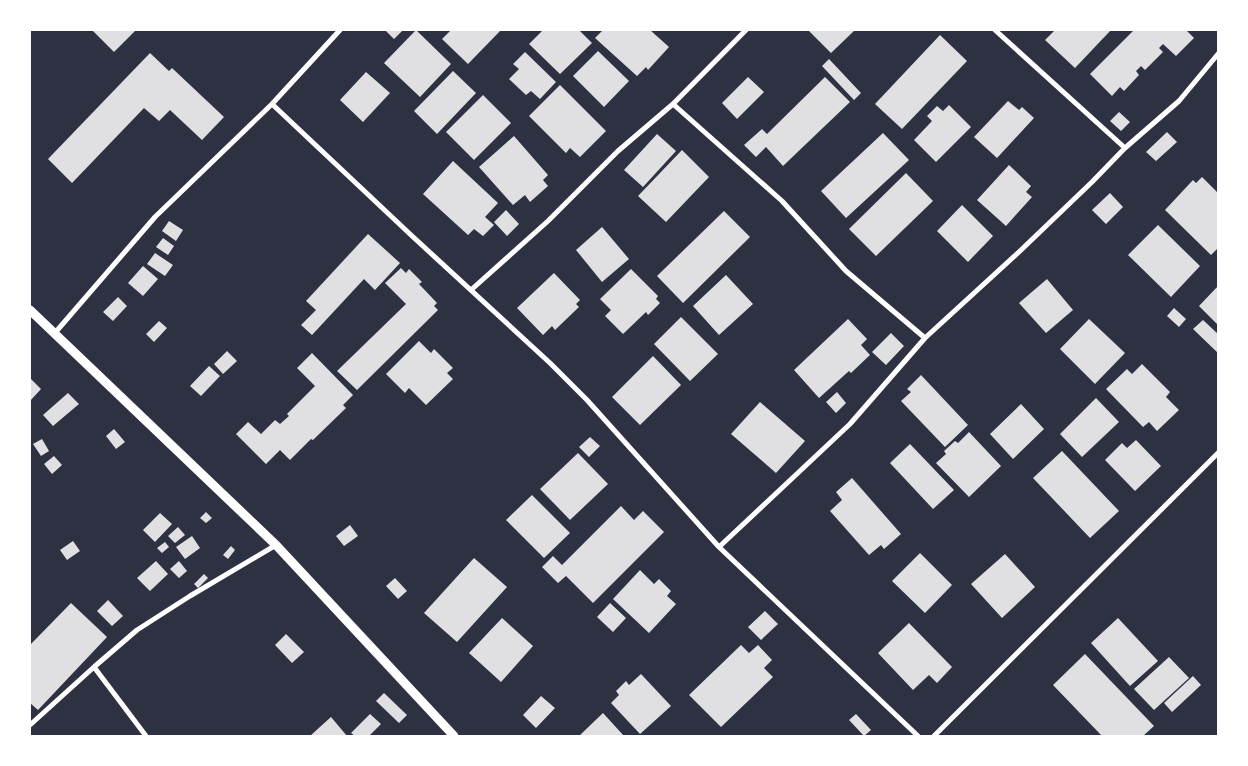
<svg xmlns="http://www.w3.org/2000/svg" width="1248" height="766" font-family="Quicksand,sans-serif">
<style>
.building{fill:#e0e0e3}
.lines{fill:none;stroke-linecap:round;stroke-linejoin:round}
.minor{stroke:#fff;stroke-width:5}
.tertiary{stroke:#fff;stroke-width:9}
</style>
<rect width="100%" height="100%" fill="#2d3142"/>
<path class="building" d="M92,30H136L114,52Z
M385,30H403L394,39Z
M416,30L451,64L420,97L384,63Z
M451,30H501L468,64L442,39Z
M543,30H579L592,43L560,74L529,44Z
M603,30H650L669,47L648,70L646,67L637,76L595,38Z
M808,30H855L831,53Z
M1055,30H1111L1075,68L1045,40Z
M1134,30H1186L1194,38L1176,56L1163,44L1159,48L1163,52L1145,70L1141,66L1136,71L1139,75L1124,91L1120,87L1112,96L1090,74Z
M940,35L967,61L902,129L875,104Z
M598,51L629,81L604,107L573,76Z
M525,52L556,82L540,99L531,91L526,95L509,79L519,69L513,64Z
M150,53L169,71L172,68L224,117L202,140L170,110L159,121L144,108L72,183L48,159Z
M829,59L861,93L854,100L822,66Z
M453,71L476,93L437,134L414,111Z
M366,72L390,93L363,122L340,100Z
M748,77L764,92L737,119L722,103Z
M825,77L850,102L783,166L766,147L756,157L744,145L762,129L767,134Z
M560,85L606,131L580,157L570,148L566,153L529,116Z
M483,95L511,123L474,160L446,132Z
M1008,101L1019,110L1022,107L1034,118L997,158L974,137Z
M949,105L971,127L936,162L914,140L932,121L927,116L937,106L943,111Z
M1119,112L1130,122L1121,131L1110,121Z
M1167,132L1177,142L1156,161L1146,152Z
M883,133L909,160L846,218L821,191Z
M657,134L676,151L643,187L624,170Z
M514,136L548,175L543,180L548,186L530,202L525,195L513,205L479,167Z
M682,150L709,177L666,222L638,196Z
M453,161L498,203L485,217L494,225L483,236L474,229L468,235L423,194Z
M1009,165L1031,186L1026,192L1032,197L1006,226L977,200Z
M906,173L933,201L876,256L849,229Z
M1202,177L1218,193V248L1211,255L1165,210L1193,180L1196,183Z
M1110,193L1123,207L1106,224L1092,210Z
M962,205L993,236L968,262L937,231Z
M506,210L519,224L507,236L494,222Z
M724,211L750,237L683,303L657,276Z
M169,221L183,230L176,241L162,231Z
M1158,225L1200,266L1171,297L1128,255Z
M602,227L629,259L602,282L576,250Z
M368,234L400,263L375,290L364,279L312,335L301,325L316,310L306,301Z
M163,238L174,246L168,255L156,247Z
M155,253L173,265L165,276L147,264Z
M143,266L158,279L143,296L128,283Z
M401,268L406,273L409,269L422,282L419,284L437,303L434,306L438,310L357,390L337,371L406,304L385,283Z
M631,269L658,296L656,299L660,303L648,315L646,312L623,334L605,316L611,310L600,299Z
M554,273L580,300L576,304L579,307L555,330L552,326L543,335L517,308Z
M726,275L753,304L719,335L693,306Z
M1047,279L1073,310L1046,333L1019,303Z
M1218,286V325L1199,306Z
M118,297L127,306L113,321L103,312Z
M1174,308L1186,319L1179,327L1167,316Z
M681,317L718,354L690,381L654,344Z
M848,319L867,339L861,345L870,355L851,373L849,371L819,398L794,370Z
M1089,319L1125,353L1095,384L1060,349Z
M1203,320L1218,334V353L1193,329Z
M159,321L167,328L154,342L146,334Z
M891,333L904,346L886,365L872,352Z
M419,341L431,353L434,349L453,368L447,373L453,379L426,405L409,388L405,393L386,374Z
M227,351L237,361L223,374L214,364Z
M312,353L353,395L343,405L346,408L313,440L311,439L290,460L280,450L266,464L236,434L248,422L261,434L275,420L280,424L289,416L287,414L315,386L297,368Z
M653,356L681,385L640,425L612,397Z
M1142,364L1170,392L1166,397L1179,410L1157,431L1149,422L1143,427L1106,389L1127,369L1132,374Z
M209,366L220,376L201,396L190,386Z
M921,375L968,425L945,447L901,401L911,392L907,389Z
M30,378L41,389L30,401Z
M837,392L846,403L836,413L826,402Z
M68,393L79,404L53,426L43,415Z
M1096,398L1119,422L1082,457L1060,434Z
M760,402L805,441L776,473L731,434Z
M1021,404L1044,429L1013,459L990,434Z
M114,429L125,442L116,449L106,436Z
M969,432L1001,466L969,497L936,463L946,454L944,451L955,441L958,443Z
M590,437L600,446L589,457L579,447Z
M42,439L49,451L41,456L33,444Z
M1136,440L1161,466L1135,491L1105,460L1122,443L1127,448Z
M910,444L954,490L933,509L890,463Z
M1062,451L1119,511L1090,538L1033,478Z
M578,453L608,484L570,520L540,489Z
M54,456L62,465L52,474L44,464Z
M852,478L901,534L884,549L881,545L869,555L830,511L842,500L836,492Z
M532,495L570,533L544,558L506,520Z
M621,506L634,520L643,511L664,532L593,603L566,576L558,583L542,567L553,556L562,565Z
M206,512L212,518L206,523L200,518Z
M160,513L172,524L155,542L143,530Z
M350,525L358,536L344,546L336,536Z
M178,527L185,535L175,543L168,536Z
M192,536L200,548L185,559L176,547Z
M73,541L80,551L67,560L60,550Z
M165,542L169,547L162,553L157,548Z
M231,546L235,550L228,559L223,555Z
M920,553L952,585L925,613L892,581Z
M1005,554L1035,587L1002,618L971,584Z
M474,558L507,587L457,642L424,613Z
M156,561L168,574L150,591L137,578Z
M179,561L187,571L179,578L170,569Z
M640,570L654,584L659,579L671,591L667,596L676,604L649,633L613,599Z
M204,574L208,578L198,588L194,584Z
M395,578L407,591L398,599L386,586Z
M108,600L123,616L112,626L97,611Z
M71,603L107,637L38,710L30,703V645Z
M610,603L626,618L613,632L597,617Z
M765,611L778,624L761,640L748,627Z
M502,618L533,646L501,682L469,653Z
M1118,618L1158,661L1130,686L1091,643Z
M909,623L952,667L937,683L929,675L913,690L878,653Z
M286,634L304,652L292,663L275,645Z
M741,645L749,653L758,645L772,660L764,668L773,677L721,727L689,695Z
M1085,654L1154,726L1143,736H1102L1053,685Z
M1169,657L1189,678L1154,710L1134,689Z
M641,674L671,706L640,734L611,703L619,695L616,691L626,681L629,685Z
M1193,676L1201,685L1172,712L1164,703Z
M384,693L407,715L399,723L376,701Z
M541,696L555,708L536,728L523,715Z
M603,713L624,736H579Z
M370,714L381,724L369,736H355L351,733Z
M856,714L871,730L864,736L849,720Z
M331,717L347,736H310Z"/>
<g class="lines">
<path class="minor" d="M995,30L1125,148
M272,104L411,235L550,363L587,400L719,547L918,736
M673,104L782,201L846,271L925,338
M471,290L548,221L618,151L673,104L746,30
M54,334L155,217L272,104L340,30
M719,547L850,424L925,338L1020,251L1092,182L1125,148L1179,101L1218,54
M94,667L146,736
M30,725L94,667L137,630L190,596L276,545
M934,736L1218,453"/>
<path class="tertiary" d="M30,310L276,545L454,736"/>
</g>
<rect width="1248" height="766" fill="none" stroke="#ffffff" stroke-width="62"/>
</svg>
